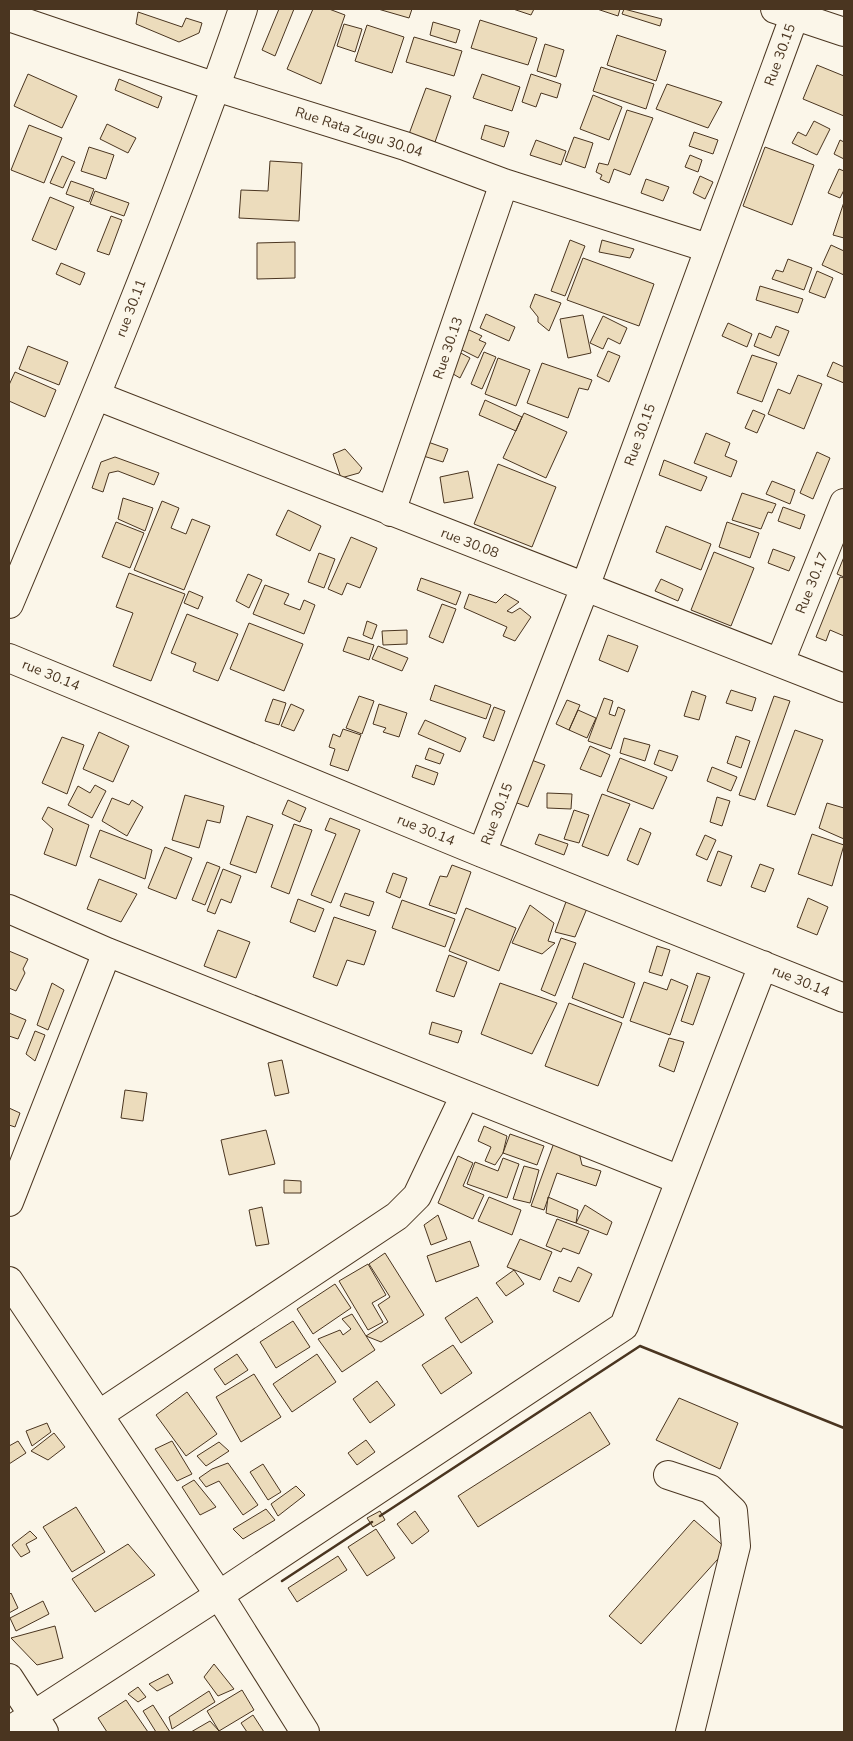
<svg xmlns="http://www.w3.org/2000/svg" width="853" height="1741" font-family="'Nunito Sans',sans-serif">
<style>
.building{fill:#ecdcbc;stroke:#4a3520}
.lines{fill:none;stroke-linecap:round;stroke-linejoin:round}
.minor-casing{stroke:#4a3520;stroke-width:30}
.minor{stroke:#fbf6e9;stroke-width:28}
.wall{stroke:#4a3520;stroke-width:2.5}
.labels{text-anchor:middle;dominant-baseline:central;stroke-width:4;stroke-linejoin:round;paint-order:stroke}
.street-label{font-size:14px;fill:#4a3520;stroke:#fbf6e9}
</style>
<rect width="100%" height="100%" fill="#fbf6e9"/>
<path class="building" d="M279,9H294L275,56L262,50Z
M313,9H329L345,15L321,84L287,69Z
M378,9H412L409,18Z
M513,9H534L531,15Z
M597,9H620L618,16Z
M624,9L662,19L660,26L622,14Z
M138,12L182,27L186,18L202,23L199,33L179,42L136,24Z
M480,20L537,38L528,65L471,48Z
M433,22L460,30L456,43L430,35Z
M344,24L362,29L355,52L337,46Z
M367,25L404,37L392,73L355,61Z
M617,35L666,51L656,81L607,65Z
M414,37L462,51L454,76L406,62Z
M545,44L564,50L556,77L537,71Z
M817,65L844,76V116L803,99Z
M601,67L654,84L646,109L593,91Z
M28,74L77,96L62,128L14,106Z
M482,74L520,87L512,111L473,98Z
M531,74L561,84L557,98L541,93L536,107L522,102Z
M119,79L162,97L158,108L115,90Z
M667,84L722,102L708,128L656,109Z
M426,88L451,96L435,142L409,134Z
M593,95L622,107L609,140L580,129Z
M627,110L653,118L630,175L614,169L609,183L600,179L602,175L596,172L599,163L608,165Z
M814,121L830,129L817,155L792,143L798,132L806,136Z
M107,124L136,138L128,153L100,139Z
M29,125L62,138L44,183L11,170Z
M485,125L509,132L504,147L481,139Z
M694,132L718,140L713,154L689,146Z
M574,137L593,143L585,168L565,161Z
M536,140L566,151L561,165L530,155Z
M840,140L844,142V159L834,154Z
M89,147L114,155L106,179L81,171Z
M765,147L814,165L792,225L743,206Z
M690,155L702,160L698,172L685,167Z
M62,156L75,162L63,188L50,183Z
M270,161L302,163L299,221L239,218L241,190L268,191Z
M839,169L844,171V190L840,198L828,193Z
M700,176L713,182L705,199L693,193Z
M646,179L669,187L663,201L641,193Z
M71,181L94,189L89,202L66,194Z
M95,191L129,203L124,216L90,204Z
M50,197L74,207L56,250L32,240Z
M844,202V238L833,235Z
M111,216L122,220L109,255L97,251Z
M570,240L585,246L565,296L551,291Z
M602,240L634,249L630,258L599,252Z
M295,242V278L257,279V243Z
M831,245L844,251V275L822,265Z
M583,258L654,284L639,326L567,300Z
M788,259L812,268L804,290L772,279L776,270L783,272Z
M61,263L85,273L80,285L56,274Z
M817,271L833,278L825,298L809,292Z
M760,286L803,299L798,313L756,300Z
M535,294L561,303L549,331L538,322V317L530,307Z
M486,314L515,327L509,341L480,328Z
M583,315L591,353L568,358L560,319Z
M603,316L627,328L620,344L608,338L603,349L590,343Z
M728,323L752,334L747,347L722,336Z
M776,326L789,331L779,356L754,346L759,333L771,338Z
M467,329L482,336L479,340L486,343L478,358L458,348Z
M28,346L68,362L59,385L19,369Z
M608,351L620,356L609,382L597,376Z
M459,352L470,358L460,378L448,371Z
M484,352L496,357L482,389L471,384Z
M752,355L777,363L762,402L737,393Z
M498,358L530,370L516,406L485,394Z
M833,362L844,367V383L827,376Z
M542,363L592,380L588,390L579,388L568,418L527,403Z
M15,372L56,390L45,417L9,401V385Z
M798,375L822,384L804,429L768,414L778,389L790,394Z
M485,400L522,417L516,431L479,415Z
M753,410L765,415L757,433L745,428Z
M524,413L567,432L546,478L503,458Z
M706,433L730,443L725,456L737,461L731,477L694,463Z
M425,441L448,449L443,462L420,455Z
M345,449L362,468L359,473L341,478L333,454Z
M817,452L830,458L813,499L800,493Z
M115,457L159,473L154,485L118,471L109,473L103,492L92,488L101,462Z
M664,460L707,477L701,491L659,475Z
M498,464L556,487L532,547L474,524Z
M468,471L473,498L444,503L440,477Z
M772,481L795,490L790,504L766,494Z
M742,493L776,504L772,513L768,512L761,529L732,520Z
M123,498L153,508L145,531L118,519Z
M162,501L179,508L171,528L186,534L192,519L210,526L184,590L134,570Z
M783,507L805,515L800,529L778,521Z
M288,510L321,526L310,551L276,535Z
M116,522L144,533L130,568L102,557Z
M727,522L759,533L750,558L719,547Z
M666,526L711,544L701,570L656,552Z
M351,537L377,548L360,588L347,583L342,595L328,589Z
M773,549L795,557L789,571L768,563Z
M714,552L754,568L731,626L691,610Z
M319,553L335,559L324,588L308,582Z
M844,557V577L837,574Z
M129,573L185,594L151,681L113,666L133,613L116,607Z
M248,574L262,580L249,608L236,601Z
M840,577L844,578V636L830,630L826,641L816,637Z
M421,578L461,592L456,605L417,590Z
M661,579L683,589L678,601L655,591Z
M265,585L289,594L284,604L300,610L304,600L315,605L304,634L253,614Z
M189,591L203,597L198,609L184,603Z
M469,594L496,603L505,594L519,602L507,611L512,613L520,608L531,617L515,641L503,636L507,627L464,608Z
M442,604L456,609L443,643L429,637Z
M187,614L238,634L218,681L193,671L196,663L171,653Z
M367,621L377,625L372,639L363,635Z
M249,623L303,644L284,691L230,669Z
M407,630V644L383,645L382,631Z
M608,635L638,646L628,672L599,660Z
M348,637L374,645L369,660L343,651Z
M378,646L408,658L402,671L372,659Z
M435,685L491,705L486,719L430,700Z
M731,690L756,698L752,711L726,703Z
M692,691L706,696L699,720L684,716Z
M359,696L374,701L362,734L346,728Z
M774,696L790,701L755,800L739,795Z
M604,698L613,701L609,714L615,716L618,707L625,710L611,749L588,741Z
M273,699L286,703L279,725L265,721Z
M567,700L580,705L569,730L556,724Z
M291,704L304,710L294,731L281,726Z
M379,704L407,713L399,737L383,732L386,728L373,724Z
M494,707L505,711L494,741L483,737Z
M578,710L596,718L587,738L569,730Z
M425,720L466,738L460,752L418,734Z
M343,729L361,735L348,771L330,765L335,749L329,747L333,734L340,737Z
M795,730L823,740L795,815L767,806Z
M99,732L129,746L113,782L83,769Z
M736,736L750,741L741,768L727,763Z
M62,737L84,745L67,794L42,783Z
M624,738L650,745L645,761L620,753Z
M590,746L610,755L601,777L580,769Z
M429,748L444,754L440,764L425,759Z
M659,750L678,756L672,771L654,764Z
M526,758L545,765L528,807L509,800Z
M620,758L667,777L653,809L607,791Z
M416,765L438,773L434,785L412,777Z
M712,767L737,777L731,791L707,781Z
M95,785L106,791L92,818L68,805L78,786L90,793Z
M547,793L572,794L571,809L547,808Z
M602,794L630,804L608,856L582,846Z
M185,795L224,806L220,823L207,820L199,848L172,840Z
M717,797L730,801L722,826L710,822Z
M112,798L129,805L132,800L143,807L127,836L102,821Z
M288,800L306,808L300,822L282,814Z
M827,803L844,808V839L819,828Z
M48,807L89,825L76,866L44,854L53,829L42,819Z
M574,810L589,815L579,843L564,839Z
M247,816L273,825L256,873L230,864Z
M330,818L360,830L331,903L311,895L336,834L325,830Z
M294,824L312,830L289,894L271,887Z
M640,828L651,833L638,865L627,860Z
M100,830L152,850L145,879L90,857Z
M539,834L568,844L564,855L535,844Z
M812,834L844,845L832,886L798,874Z
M705,835L716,840L707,860L696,855Z
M165,847L192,858L176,899L148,888Z
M718,851L732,856L721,886L707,881Z
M207,862L220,867L205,905L192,900Z
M760,864L774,869L765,892L751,887Z
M452,865L471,872L456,914L429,905L440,876L447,877Z
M223,869L241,876L231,903L221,899L215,914L207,911Z
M393,873L407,878L400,898L386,892Z
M99,879L137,894L121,922L87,909Z
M345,893L374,902L369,916L340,906Z
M808,898L828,907L817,935L797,927Z
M298,899L324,909L315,932L290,922Z
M567,899L588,906L575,937L555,932Z
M402,900L455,919L445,947L392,928Z
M530,905L554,923L548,941L555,943L542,954L512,943Z
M466,908L516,928L499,971L449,951Z
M334,917L376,931L364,965L347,960L337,986L313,977Z
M218,930L250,942L236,978L204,966Z
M561,938L576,943L555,996L541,990Z
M657,946L670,950L662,976L649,972Z
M9,951L28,959L23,969L25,973L16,991L9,988Z
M449,955L467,962L454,997L436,991Z
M584,963L635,983L623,1018L572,998Z
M697,973L710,977L693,1025L681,1021Z
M671,979L688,986L670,1035L630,1021L644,982L667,990Z
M52,983L64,990L48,1030L37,1025Z
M500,983L557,1003L532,1054L481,1034Z
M569,1003L622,1023L598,1086L545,1066Z
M9,1013L26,1020L18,1039L9,1036Z
M432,1022L462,1031L458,1043L429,1034Z
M35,1031L45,1035L35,1061L26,1054Z
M669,1038L684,1042L674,1072L659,1066Z
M282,1060L289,1093L275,1096L268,1063Z
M125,1090L147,1093L143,1121L121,1118Z
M9,1108L20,1113L15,1127L9,1125Z
M484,1126L507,1136L503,1153L495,1165L485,1161L491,1147L478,1141Z
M266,1130L275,1164L229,1175L221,1140Z
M510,1134L544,1146L537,1165L503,1153Z
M555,1140L578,1148L582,1165L601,1171L596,1186L557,1173L544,1210L531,1206Z
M458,1156L473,1163L463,1186L484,1195L473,1219L438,1203Z
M503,1158L519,1164L507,1198L467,1184L475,1162L498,1171Z
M524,1166L539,1170L530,1203L513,1199Z
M284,1180L301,1181V1193H284Z
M489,1197L521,1210L512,1235L478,1221Z
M548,1197L578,1210L576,1223L546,1213Z
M585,1205L612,1222L607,1235L576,1223Z
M262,1207L269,1244L256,1246L249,1210Z
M438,1215L447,1239L431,1245L424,1225Z
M557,1219L589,1231L579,1254L563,1248L561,1252L546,1246Z
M520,1239L552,1252L540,1280L507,1267Z
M470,1241L479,1266L436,1282L427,1256Z
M385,1253L424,1315L381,1342L366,1336L388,1322L378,1305L390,1297L369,1264Z
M368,1264L386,1295L372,1303L383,1322L368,1330L339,1281Z
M578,1267L592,1274L579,1302L553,1291L559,1277L571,1282Z
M514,1270L524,1284L506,1296L496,1283Z
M335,1284L351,1308L313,1334L297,1309Z
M477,1297L493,1322L461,1343L445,1318Z
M352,1314L375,1350L342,1372L318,1339L340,1330L343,1335L351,1329L342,1319Z
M293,1321L310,1347L276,1368L260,1342Z
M453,1345L472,1373L441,1394L422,1365Z
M237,1354L248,1370L225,1385L214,1369Z
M317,1354L336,1382L292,1412L273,1384Z
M254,1374L281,1417L241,1442L216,1397Z
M377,1381L395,1405L370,1423L353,1399Z
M187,1392L217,1434L186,1456L156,1415Z
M679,1398L738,1423L720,1469L656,1440Z
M590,1412L610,1444L478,1527L458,1496Z
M47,1423L51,1432L32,1446L26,1431Z
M54,1433L65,1447L48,1460L31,1451Z
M366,1440L375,1452L357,1465L348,1453Z
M18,1441L26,1453L9,1464V1446Z
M172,1441L192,1474L177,1481L155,1449Z
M219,1442L229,1451L206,1466L197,1456Z
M228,1463L258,1505L243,1515L219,1481L206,1487L199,1478L212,1469Z
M263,1464L281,1492L268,1500L250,1472Z
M194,1480L216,1507L200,1515L182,1487Z
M296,1486L305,1495L278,1516L271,1504Z
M76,1507L105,1552L72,1572L43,1527Z
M266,1509L275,1520L243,1539L233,1529Z
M380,1511L385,1520L373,1527L367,1518Z
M415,1511L429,1531L412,1544L397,1524Z
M694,1520L727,1549L641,1644L609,1616Z
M376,1529L395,1558L367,1576L348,1547Z
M30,1531L37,1538L26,1544L30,1552L21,1557L12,1545Z
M128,1544L155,1575L95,1612L72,1579Z
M338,1556L347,1570L297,1602L288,1588Z
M11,1593L18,1608L9,1613V1595Z
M43,1601L49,1614L16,1631L10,1618Z
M55,1626L63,1658L37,1665L11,1638Z
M214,1664L234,1689L218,1696L204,1677Z
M168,1674L173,1683L157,1691L149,1684Z
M138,1687L146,1697L138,1702L128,1694Z
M242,1690L254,1710L219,1731L207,1711Z
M209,1691L215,1702L172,1729L169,1717Z
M126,1700L148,1732H107L98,1718Z
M153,1705L170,1732H156L143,1711Z
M253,1715L264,1732H247L241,1723Z
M210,1721L220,1732H191Z"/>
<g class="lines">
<defs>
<path id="minor" d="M775,9L844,32
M9,17L216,87L405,146L504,183L708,248
M97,396L844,688
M391,512L504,183
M9,604C92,407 174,210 243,9
M9,658L482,853L844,998
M780,662L844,503
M482,853L585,587L797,9
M9,909L107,952L680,1180
M9,1202L107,952
M9,1281L219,1595L305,1732
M100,1414L397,1216L417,1196L465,1095
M668,1475L710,1489L733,1511L736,1546L690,1732
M9,1678L44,1732
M9,1731L219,1595L624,1326L763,965"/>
</defs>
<use href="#minor" class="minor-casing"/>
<use href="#minor" class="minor"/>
<path class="wall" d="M380,1516L640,1346L844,1428
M282,1581L372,1522"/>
</g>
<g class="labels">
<g class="street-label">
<text transform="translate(780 55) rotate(-70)">Rue 30.15</text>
<text transform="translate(359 132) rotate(18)">Rue Rata Zugu 30.04</text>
<text transform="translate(131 308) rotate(-69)">rue 30.11</text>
<text transform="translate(448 348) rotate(-71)">Rue 30.13</text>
<text transform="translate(640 435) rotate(-70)">Rue 30.15</text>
<text transform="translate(470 543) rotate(21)">rue 30.08</text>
<text transform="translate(812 583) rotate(-68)">Rue 30.17</text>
<text transform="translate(51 675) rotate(22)">rue 30.14</text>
<text transform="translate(497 814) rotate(-69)">Rue 30.15</text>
<text transform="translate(426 830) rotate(22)">rue 30.14</text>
<text transform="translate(801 981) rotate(22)">rue 30.14</text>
</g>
</g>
<rect width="853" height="1741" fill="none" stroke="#4a3520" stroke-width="20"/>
</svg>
